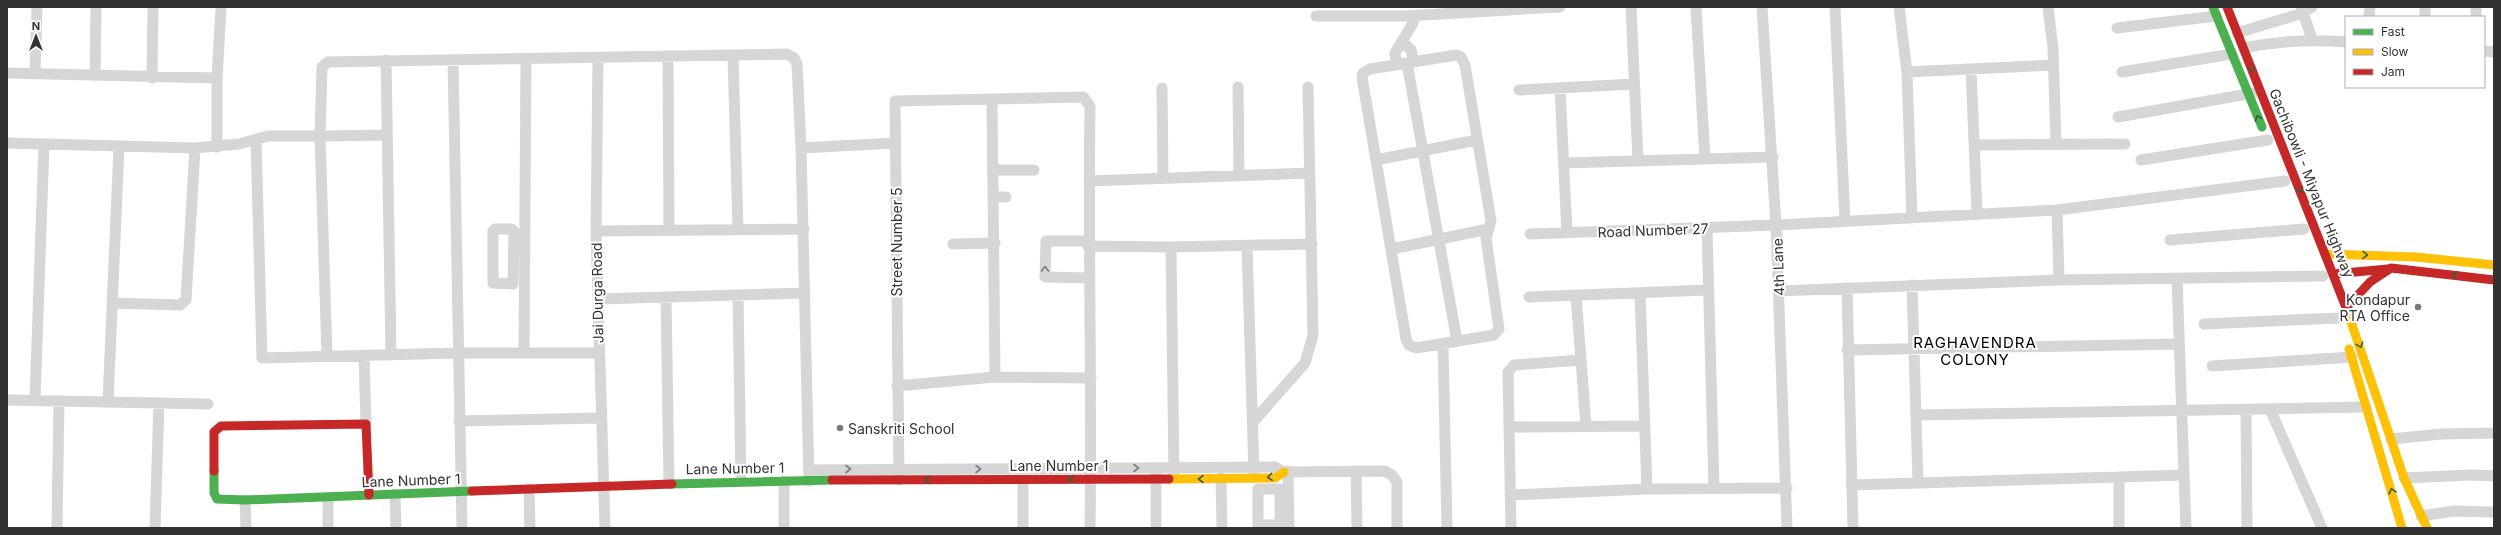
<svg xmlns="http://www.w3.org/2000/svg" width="2501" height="535" font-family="Inter,sans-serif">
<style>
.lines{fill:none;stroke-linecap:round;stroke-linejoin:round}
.street{stroke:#d6d6d6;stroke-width:11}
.fast{stroke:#4caf50;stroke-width:9}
.slow{stroke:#ffc107;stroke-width:9}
.jam{stroke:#c62828;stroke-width:9}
.oneway{stroke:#3b5e3c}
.oneway2{stroke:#7c7c7c}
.poi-dot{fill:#7a7a7a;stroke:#fff;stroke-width:1.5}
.labels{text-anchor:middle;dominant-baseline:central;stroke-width:4;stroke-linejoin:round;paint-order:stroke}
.street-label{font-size:14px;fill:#323232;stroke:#fff}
.poi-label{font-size:14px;fill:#323232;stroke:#fff;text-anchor:end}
.neighbourhood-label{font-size:15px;letter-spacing:1px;fill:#000;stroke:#fff}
</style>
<rect width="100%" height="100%" fill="#fff"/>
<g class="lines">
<path class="street" d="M1631,7L1638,161
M1696,7L1705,159
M1762,7L1776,225L1787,528
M1835,7L1845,221
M1899,7L1907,72L1912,219
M2048,7L2053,48L2056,144
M2301,7L2312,39
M1316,16H1406L1560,7
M2369,17L2370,7
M2425,17V7
M2476,17V7
M2117,28L2216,16
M2237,33L2303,13L2312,7
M1402,41L1411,50L1414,62
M2244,48C2278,41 2311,39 2346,42
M2484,51L2494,52
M1456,55L1461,57L1465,65L1491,221L1486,238L1499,329L1494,335L1416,348L1409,345L1406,339L1362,77L1363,73L1370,69Z
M733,56L738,229
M598,58L596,231L605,528
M668,58L669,230
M386,60L391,355
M453,60L462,528
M1407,63L1457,341
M1396,65L1395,53L1413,23L1415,16
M1971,69L1977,212
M1907,72L2053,65
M2122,72L2232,54
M7,73L217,78
M35,74L37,7
M95,76L96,7
M152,78L153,9
M1238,87L1239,175
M1162,88L1163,178
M1560,88L1567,233
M1519,90L1634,84
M992,100L995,377L1091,378
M2118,117L2253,93
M256,139L262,358L457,353H598
M7,143L195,148L239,144L268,136H320L322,67L328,62L787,54L794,58L797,64L801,148L809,481
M1974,145L2125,144
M217,147V78L221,9
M801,148L895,143
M1376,160L1477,140
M2141,160L2268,140
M1564,163L1773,157
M993,170H1034
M1089,181L1310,173
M994,197H1006
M2057,210L2059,280
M1707,228L1714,488
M495,229H511L514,231L513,284L493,283V231Z
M596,231L804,229
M1530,234L1776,225L2057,210L2285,181
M2170,240L2304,229
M1088,241H1046L1045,277L1089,278
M953,244L995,243
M1088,246L1171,247L1312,244
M1247,246L1254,473
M1171,247L1174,474
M1392,249L1488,229
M1912,285L1918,483
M1847,288L1853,528
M1778,291L2059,280L2323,276
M1640,293L1647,489
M738,296L741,481
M1529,297L1708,290
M666,298L669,484
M598,299L805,293
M112,303L180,305L186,300L195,148
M2204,324L2338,318
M1443,344L1447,528
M1847,350L2179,344
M524,353L526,59
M327,355L320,136L387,135
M364,355L366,424
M1581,360L1586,426
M2212,366L2352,357
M897,386L995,377
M7,400L208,404
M35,400L44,144
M108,402L119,147
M2270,409L2322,528
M2246,410L2247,528
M1916,415L2366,407
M459,421L600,418
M1253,422L1305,363L1313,335L1308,87
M1509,427L1645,426
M2391,439L2441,434L2494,433
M809,470L1275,467L1284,472L1384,471L1392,475L1397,482V528
M1288,471L1289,528
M1356,471L1357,528
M1156,472V528
M2184,475L2186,528
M1221,478L1222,528
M2404,478L2471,475L2494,476
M899,480L895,101L1083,97L1090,106C1088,247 1092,387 1090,528
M1851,485L2119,477
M529,489L530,528
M395,494L396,528
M1510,495L1647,489L1787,488
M328,497V528
M245,500L246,528
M2421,516L2454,511L2494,512
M1258,525H1288
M57,528L59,401
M155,528L159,403
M784,528V481
M1023,528V480
M1258,528V489H1280V528
M1511,528L1508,372L1514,365L1581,360L1576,296
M2119,528V477L2184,475L2177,278"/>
<path class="fast" d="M2213,7L2262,127
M214,471V493L217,499L245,500L472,491
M672,484L832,480"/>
<path class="slow" d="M2326,254L2416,257L2494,265
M2347,310L2404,478L2427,528
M2349,349L2402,528
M1169,479L1275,478L1284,472"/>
<path class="jam" d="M2227,7L2347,310
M2333,274L2388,269
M2346,308L2370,282L2391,268L2494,280
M214,471V432L221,426L366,424L369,495
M832,480L1169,479
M472,491L672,484"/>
</g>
<defs><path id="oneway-chevron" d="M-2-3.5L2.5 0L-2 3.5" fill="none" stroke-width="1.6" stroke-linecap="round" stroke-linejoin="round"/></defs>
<g class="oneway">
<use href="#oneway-chevron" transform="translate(2252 69) rotate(68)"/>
<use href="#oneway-chevron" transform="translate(2258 118) rotate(-113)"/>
<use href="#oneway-chevron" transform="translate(2300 190) rotate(68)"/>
<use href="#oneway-chevron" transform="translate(2365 255) rotate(2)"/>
<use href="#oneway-chevron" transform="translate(2455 275) rotate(-173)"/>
<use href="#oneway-chevron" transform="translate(2360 345) rotate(70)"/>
<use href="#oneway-chevron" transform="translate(1270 477) rotate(175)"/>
<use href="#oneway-chevron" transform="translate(1071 479) rotate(180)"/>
<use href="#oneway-chevron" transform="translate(1201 479) rotate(180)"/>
<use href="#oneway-chevron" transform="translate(927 480) rotate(180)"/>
<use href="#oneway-chevron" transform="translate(2392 491) rotate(-106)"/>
</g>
<g class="oneway2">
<use href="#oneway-chevron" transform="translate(1045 269) rotate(-91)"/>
<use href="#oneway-chevron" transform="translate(1136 468)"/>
<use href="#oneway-chevron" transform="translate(848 469)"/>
<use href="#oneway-chevron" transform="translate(978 469)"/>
</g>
<g class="poi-dot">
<circle cx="2418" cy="307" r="4"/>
<circle cx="840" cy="428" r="4"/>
</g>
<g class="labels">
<g class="street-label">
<text transform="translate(2312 183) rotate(68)">Gachibowli - Miyapur Highway</text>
<text transform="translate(1653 230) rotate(-2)">Road Number 27</text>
<text transform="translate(896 242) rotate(-90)">Street Number 5</text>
<text transform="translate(1778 267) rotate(-92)">4th Lane</text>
<text transform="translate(597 293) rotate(-91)">Jai Durga Road</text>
<text x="1059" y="465">Lane Number 1</text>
<text transform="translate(735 468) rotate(-1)">Lane Number 1</text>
<text transform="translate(411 480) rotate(-2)">Lane Number 1</text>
</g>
<g class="poi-label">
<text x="2410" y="299">Kondapur<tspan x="2410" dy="16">RTA Office</tspan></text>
<text x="848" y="428" text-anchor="start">Sanskriti School</text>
</g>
<g class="neighbourhood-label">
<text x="1975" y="342">RAGHAVENDRA<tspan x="1975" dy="17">COLONY</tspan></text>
</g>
</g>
<rect width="2501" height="535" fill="none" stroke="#323232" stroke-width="16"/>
<rect x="2345" y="16" width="140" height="72" fill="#ffffff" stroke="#adadad"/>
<rect x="2353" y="29" width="20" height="6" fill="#4caf50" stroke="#adadad"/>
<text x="2381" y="36" font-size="12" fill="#323232">Fast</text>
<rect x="2353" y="49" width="20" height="6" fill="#ffc107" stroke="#adadad"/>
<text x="2381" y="56" font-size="12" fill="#323232">Slow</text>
<rect x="2353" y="69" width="20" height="6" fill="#c62828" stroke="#adadad"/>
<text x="2381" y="76" font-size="12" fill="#323232">Jam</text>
<g transform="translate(36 36)" stroke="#ffffff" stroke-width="3" paint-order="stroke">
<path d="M0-3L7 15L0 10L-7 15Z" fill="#323232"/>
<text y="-6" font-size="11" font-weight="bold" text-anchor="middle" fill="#323232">N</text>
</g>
</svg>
